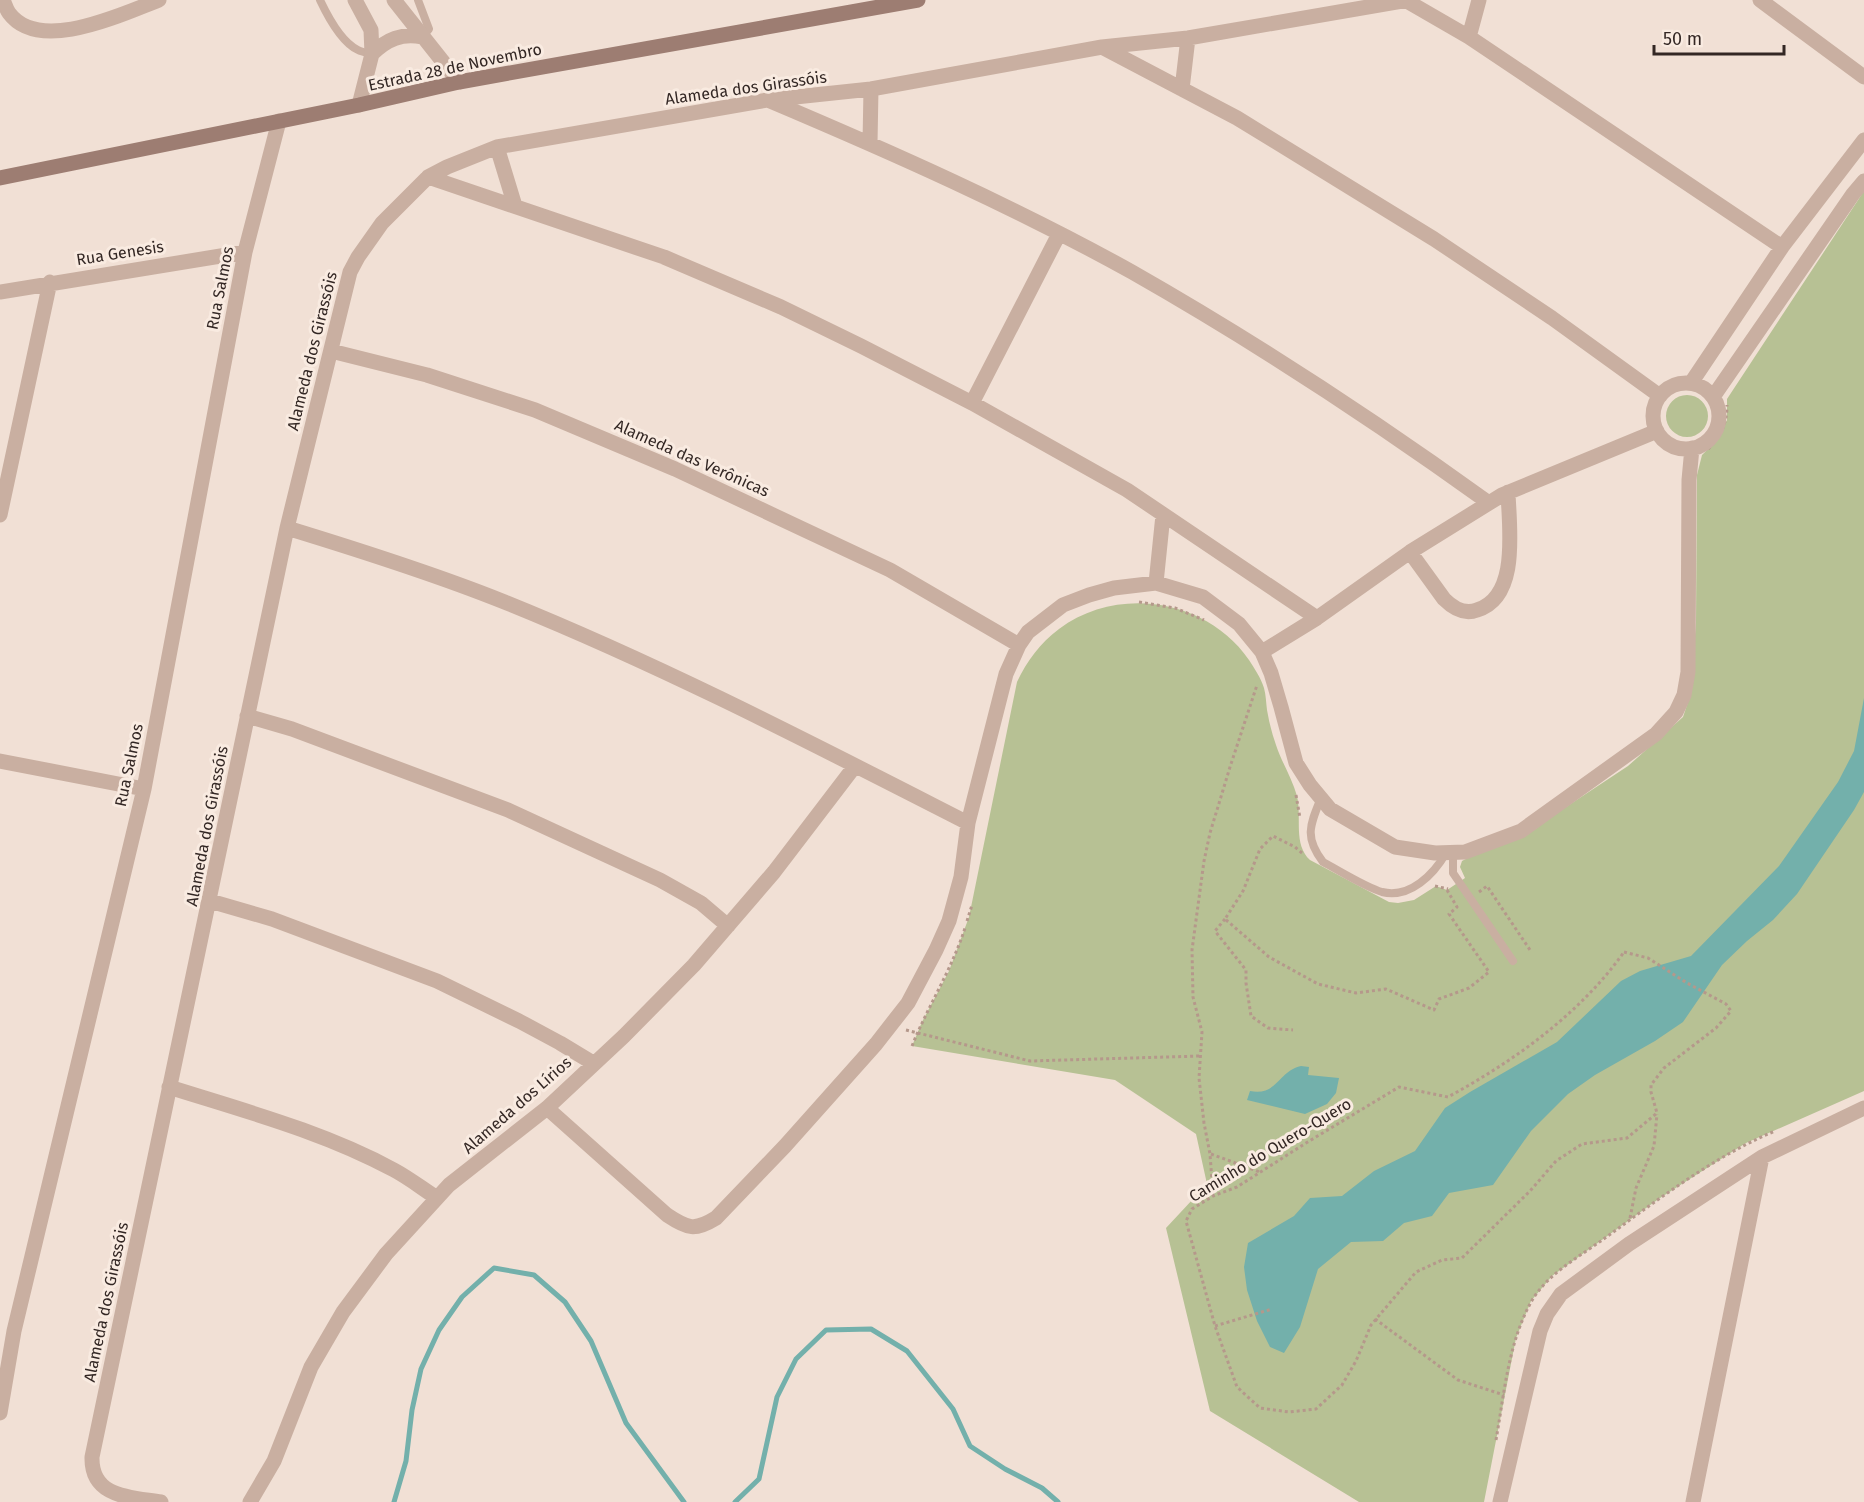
<svg xmlns="http://www.w3.org/2000/svg" width="1864" height="1502" font-family="'Fira Sans',sans-serif">
<style>
.green{fill:#b7c194}
.water{fill:#73b0ab}
.lines{fill:none;stroke-linecap:round;stroke-linejoin:round}
.stream{stroke:#73b0ab;stroke-width:5}
.path{stroke:#b5988b;stroke-width:3;stroke-dasharray:3 3;stroke-linecap:butt}
.lane{stroke:#c9afa1;stroke-width:8}
.street{stroke:#c9afa1;stroke-width:15}
.secondary{stroke:#9d7d72;stroke-width:15}
.labels{text-anchor:middle;dominant-baseline:central;stroke-width:6;stroke-linejoin:round;paint-order:stroke}
.street-label{font-size:16px;fill:#332724;stroke:#f9ebe1}
</style>
<rect width="100%" height="100%" fill="#f1e0d5"/>
<path class="green" d="M1864,191V1091L1746,1143L1660,1198L1552,1276L1531,1301L1516,1338L1484,1502H1359L1210,1411L1166,1228L1207,1184L1196,1134L1115,1080L912,1046L922,1022L949,971L969,917L1017,682C1027,661 1040,643 1059,629C1118,585 1207,599 1249,660C1254,668 1261,678 1264,688C1266,695 1266,703 1267,710C1269,722 1272,734 1276,745C1282,763 1292,778 1297,796C1302,819 1293,844 1310,860L1389,902L1398,903L1414,900L1436,886L1447,890L1465,878L1460,867L1462,861L1566,807L1628,766L1683,717L1690,696L1696,623L1697,475L1702,455L1717,440L1727,420V399Z
M1666 416a21 21 0 1 1 42 0a21 21 0 1 1-42 0Z"/>
<path class="water" d="M1864,698V792L1854,810L1797,894L1773,920L1747,941L1722,965L1683,1022L1655,1041L1595,1075L1568,1094L1531,1131L1493,1185L1449,1193L1432,1216L1404,1223L1383,1241L1351,1242L1318,1269L1300,1327L1284,1353L1270,1347L1257,1321L1247,1290L1244,1267L1248,1243L1294,1216L1310,1198L1342,1196L1374,1171L1415,1151L1445,1108L1470,1092L1557,1042L1621,981L1640,971L1691,956L1779,866L1838,782L1854,751Z
M1301,1066L1309,1067L1308,1075L1339,1078L1336,1093L1327,1104L1305,1114L1247,1100L1250,1091C1278,1096 1277,1072 1301,1066Z"/>
<g class="lines">
<path class="stream" d="M394,1502L406,1461L412,1410L421,1369L439,1330L462,1297L494,1268L534,1275L565,1302L591,1341L626,1423L684,1502
M735,1502L759,1479L777,1397L796,1359L826,1330L871,1329L907,1351L953,1409L970,1446L1005,1469L1042,1488L1058,1502"/>
<path class="path" d="M1708,449C1721,435 1727,424 1727,405
M1139,602L1175,608L1204,620
M1296,795L1300,818
M1302,853L1295,847L1273,836L1260,849L1243,891L1225,919L1269,957L1318,984L1356,993L1386,989L1434,1010L1439,999L1469,988L1489,972L1449,914L1457,907L1447,890
M1435,886L1448,889
M1479,892L1487,886L1530,950
M1225,919L1215,931L1246,970V983L1251,1016L1268,1028L1293,1030
M967,921L972,905
M1624,952L1648,958L1687,983L1726,1004L1731,1011L1716,1028L1664,1068L1651,1085V1092L1657,1113L1627,1138L1582,1144L1556,1161L1530,1191L1462,1258L1442,1260L1416,1272L1371,1325L1356,1361L1342,1385L1316,1409L1289,1412L1260,1408L1237,1387L1215,1326L1186,1221L1192,1209L1213,1196L1237,1187L1306,1143L1399,1087L1448,1097C1514,1061 1580,1014 1624,952Z
M906,1030L1030,1061L1200,1056
M912,1046C928,1006 952,969 965,928
M1211,1154L1260,1172
M1213,1195L1210,1154L1204,1123L1199,1078L1202,1032L1193,997L1192,950L1204,861L1210,833L1230,767L1257,685
M1630,1218L1636,1188L1654,1146L1657,1114
M1375,1319L1458,1380L1504,1395
M1215,1326L1272,1309
M1496,1440C1504,1395 1508,1345 1530,1304C1545,1275 1579,1257 1605,1238C1659,1199 1713,1157 1775,1131"/>
<path class="lane" d="M320,0C328,17 341,42 358,50C362,52 368,53 372,54
M418,0L429,29L422,37
M1321,798C1310,825 1304,837 1323,862C1340,871 1365,887 1382,892C1410,899 1434,874 1446,853
M1453,853V873L1513,961"/>
<path class="street" d="M3,0C5,4 6,9 9,13C39,54 122,14 159,0
M355,0L371,30L372,54L359,105
M394,0L459,82
M1405,0L1469,37L1782,247
M1760,0L1864,77
M1469,37L1479,0
M1102,47L1237,118L1434,239L1552,318L1660,396
M372,54C387,39 402,33 422,37
M1182,89L1188,38
M768,100C891,152 1015,207 1132,272C1255,342 1374,420 1489,503
M870,143L871,89
M497,147L515,206
M428,177L664,257L781,307L861,346L972,403L1127,490L1317,618
M0,292L245,252
M331,351L427,375L535,410L675,469L890,570L1019,645
M1691,383L1782,247L1864,140
M1653 416a33 33 0 1 1 66 0a33 33 0 1 1-66 0Z
M1713,397L1853,194L1864,181
M972,403L1059,234
M0,515L50,282
M287,528C359,550 432,573 502,601C661,665 815,745 968,823
M1410,552L1444,599C1453,608 1464,615 1477,610C1520,597 1509,527 1508,492
M1156,583L1163,515
M1262,652L1317,618L1410,552L1502,495L1657,431
M247,716L292,729L508,810L660,880L701,903L728,926
M0,761L144,789
M210,901L272,919L437,981L519,1021L560,1043L593,1063
M169,1087C245,1111 324,1132 394,1170C409,1178 423,1189 437,1198
M547,1108L667,1215C688,1229 695,1231 716,1218L785,1146L876,1044L908,1003L936,950L949,921L961,877L968,823L1006,674L1019,645L1028,632L1063,605L1089,595L1114,588L1156,583L1203,597L1239,624L1262,652L1271,673L1281,707L1296,763L1310,785L1330,809L1395,847L1435,853L1465,852L1521,831L1656,734L1676,712L1684,695L1688,672L1689,480L1692,448
M0,1413L14,1331L144,789L245,252L279,121
M161,1502C131,1497 91,1498 92,1457L287,528L350,272L358,257L382,223L428,177L447,167L497,147L767,100L871,89L1102,47L1188,38L1408,0
M250,1502L274,1461L311,1367L343,1312L386,1254L449,1185L547,1108L624,1036L694,965L774,872L855,766
M1500,1502L1540,1331L1547,1314L1561,1294L1629,1244L1762,1157L1864,1108
M1693,1502L1762,1157"/>
<path class="secondary" d="M0,178L359,105L459,82L918,0"/>
</g>
<g class="labels">
<g class="street-label">
<text transform="translate(455 67) rotate(-12)">Estrada 28 de Novembro</text>
<text transform="translate(746 88) rotate(-8)">Alameda dos Girassóis</text>
<text transform="translate(120 253) rotate(-9)">Rua Genesis</text>
<text transform="translate(220 288) rotate(-79)">Rua Salmos</text>
<text transform="translate(312 351) rotate(-76)">Alameda dos Girassóis</text>
<text transform="translate(692 458) rotate(24)">Alameda das Verônicas</text>
<text transform="translate(129 765) rotate(-78)">Rua Salmos</text>
<text transform="translate(207 826) rotate(-79)">Alameda dos Girassóis</text>
<text transform="translate(517 1105) rotate(-41)">Alameda dos Lírios</text>
<text transform="translate(1270 1150) rotate(-31)">Caminho do Quero-Quero</text>
<text transform="translate(106 1302) rotate(-78)">Alameda dos Girassóis</text>
</g>
</g>
<path d="M1654 45v9h130v-9" fill="none" stroke="#332724" stroke-width="3"/>
<text x="1663" y="45" font-size="18" fill="#332724" stroke="#f9ebe1" stroke-width="4.5" paint-order="stroke">50 m</text>
</svg>
